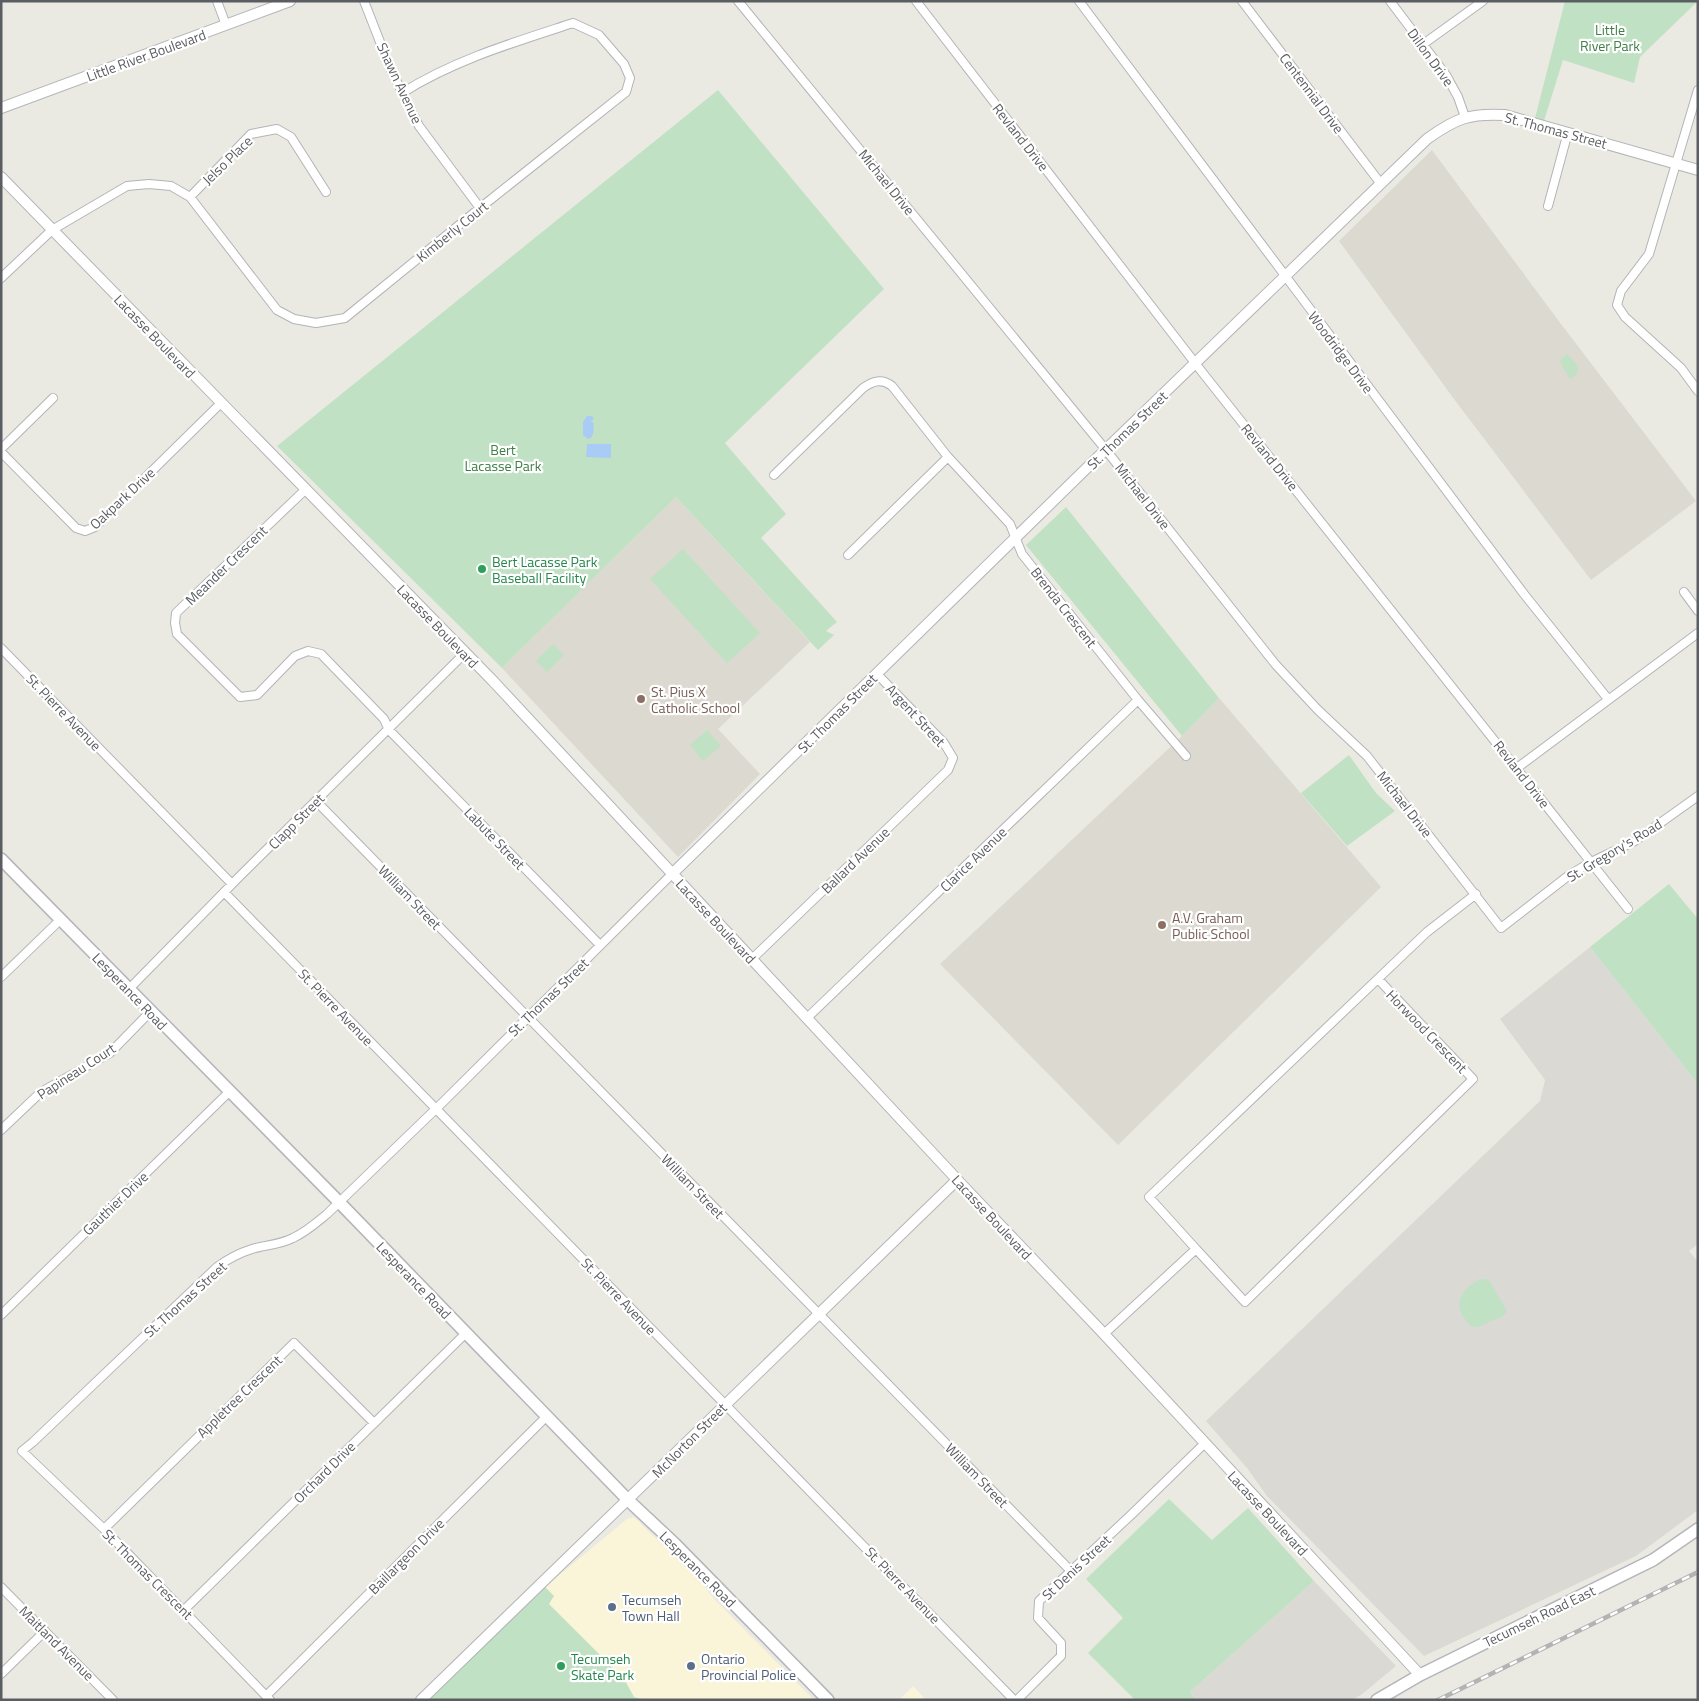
<svg xmlns="http://www.w3.org/2000/svg" width="1699" height="1701" font-family="'Titillium Web',sans-serif">
<style>
.commercial{fill:#faf5d9}
.industrial{fill:#dad9d4}
.education{fill:#dbd9d0}
.green{fill:#c1e1c4}
.water{fill:#a8ccf5}
.lines{fill:none;stroke-linecap:round;stroke-linejoin:round}
.minor-casing{stroke:#b2b4b8;stroke-width:10}
.tertiary-casing{stroke:#b2b4b8;stroke-width:12}
.secondary-casing{stroke:#b3b5bb;stroke-width:14}
.minor{stroke:#fff;stroke-width:8}
.tertiary{stroke:#fff;stroke-width:10}
.secondary{stroke:#fff;stroke-width:11}
.rail-casing{stroke:#b2b3b3;stroke-width:4.5}
.rail{stroke:#fff;stroke-width:2.5;stroke-dasharray:8;stroke-linecap:butt}
.leisure-dot{fill:#2e9e5b;stroke:#fff;stroke-width:2}
.education-dot{fill:#8d6e63;stroke:#fff;stroke-width:2}
.service-dot{fill:#5c6f8a;stroke:#fff;stroke-width:2}
.labels{text-anchor:middle;dominant-baseline:central;stroke-width:4.5;stroke-linejoin:round;paint-order:stroke}
.park-label{font-size:14px;fill:#3d7e46;stroke:#fff}
.street-label{font-size:14px;fill:#5a5d61;stroke:#fff}
.leisure-label{font-size:14px;fill:#27864d;stroke:#fff;text-anchor:start}
.education-label{font-size:14px;fill:#785e54;stroke:#fff;text-anchor:start}
.service-label{font-size:14px;fill:#4e5e75;stroke:#fff;text-anchor:start}
</style>
<rect width="100%" height="100%" fill="#ebeae2"/>
<path class="commercial" d="M634,1517L705,1587L715,1600L814,1700H644L634,1697L624,1679L548,1604L553,1596L545,1587L627,1519Z
M913,1686L926,1700H899Z"/>
<path class="industrial" d="M1590,947L1698,1084V1244L1689,1251L1698,1262V1510L1636,1556L1424,1656L1267,1496L1247,1468L1206,1421L1540,1101L1545,1080L1500,1019Z
M1314,1581L1396,1666L1361,1695L1351,1700H1196L1190,1692Z"/>
<path class="education" d="M1432,150L1558,320L1696,501L1591,580L1454,399L1339,241Z
M676,497L810,642L718,729L760,774L678,857L502,668Z
M1219,698L1381,887L1118,1145L940,964L1182,736Z"/>
<path class="green" d="M1565,1H1698L1640,57L1634,83L1563,60L1544,121L1535,118Z
M718,90L884,289L725,443L786,514L761,538L837,622L826,631L834,635L818,650L676,497L502,668L277,446Z
M1567,354L1578,366L1577,374L1570,379L1560,362L1561,359Z
M1066,507L1219,698L1182,736L1026,545Z
M683,549L760,633L727,663L650,579Z
M553,644L564,655L547,672L536,661Z
M707,730L721,746L703,761L690,745Z
M1349,755L1376,793L1395,811L1347,846L1301,793Z
M1669,884L1698,919V1084L1590,947Z
M1482,1279H1487L1490,1282L1507,1311C1502,1319 1499,1318 1491,1321C1486,1323 1482,1327 1476,1327C1470,1327 1468,1323 1464,1318C1452,1302 1465,1285 1482,1279Z
M1169,1499L1212,1540L1248,1508L1314,1581L1190,1692L1196,1700H1135L1088,1653L1123,1618L1086,1579Z
M545,1587L554,1596L549,1604L624,1679L634,1697L644,1700H429Z"/>
<path class="water" d="M587,416H592L594,419L590,421L593,422C594,428 595,437 588,439L583,435V422Z
M587,444H611V458L586,457Z"/>
<g class="lines">
<defs>
<path id="minor" d="M217,1L226,25
M364,1L391,70L419,126L480,208
M738,1L1106,450L1276,665L1318,710L1367,756L1501,928L1568,876L1591,862L1635,841L1698,796
M916,1L1202,372L1628,909
M1079,1L1524,594L1608,699
M1242,1L1381,184
M1390,1L1446,75L1458,97L1465,117
M1422,45L1483,1
M1698,90L1649,254L1621,291L1617,305L1625,317L1681,368L1698,391
M190,197L251,134L277,129L291,137L326,192
M1548,206L1568,132
M1,278L52,230L127,186L149,184L171,186L190,197L277,310L294,319L316,323L345,318L480,208L626,92L630,78L624,64L599,35L573,23C515,42 454,60 402,93
M1,449L53,398
M1,452L76,528L85,531L95,527L221,403
M774,475L863,388C873,381 882,378 892,386L948,457L1010,524L1022,554L1138,700L1186,756
M306,489L176,613L175,623L177,634L240,697L257,695L295,656L308,651L321,654L384,719L389,730L600,945
M848,555L948,457
M1684,592L1698,611
M1,648L232,884
M1517,768L1698,633
M316,801L1071,1571
M224,892L1014,1700
M752,959L948,770L953,758L944,743L877,674
M1,977L60,920
M128,990L238,878L465,653
M807,1018L1138,700
M1,1130L41,1092L110,1053L150,1012
M1196,1249L1245,1302L1473,1079L1378,979
M1,1315L229,1092
M1104,1334L1196,1249L1149,1197L1427,932L1476,894
M104,1529L294,1343L374,1423
M1,1587L113,1700
M184,1610L465,1334
M1,1674L45,1631
M266,1696L547,1416
M270,1700L104,1529L22,1451L33,1442L217,1267C228,1259 239,1253 252,1249C265,1245 279,1245 293,1238C306,1232 316,1223 327,1214L442,1103L672,874
M1017,1700L1061,1656V1643L1038,1618L1039,1601L1132,1514L1204,1444"/>
<path id="tertiary" d="M1,108L290,1
M1,177L493,681L964,1187L1104,1334L1420,1675
M672,874L1098,457L1427,139C1456,118 1470,113 1505,115L1698,170
M421,1700L957,1180"/>
<path id="secondary" d="M1,859L339,1202L628,1500L675,1544L828,1700
M1377,1700L1420,1675L1653,1560L1698,1529"/>
</defs>
<use href="#minor" class="minor-casing"/>
<use href="#tertiary" class="tertiary-casing"/>
<use href="#secondary" class="secondary-casing"/>
<use href="#minor" class="minor"/>
<use href="#tertiary" class="tertiary"/>
<use href="#secondary" class="secondary"/>
<defs>
<path id="rail" d="M1438,1700L1698,1572"/>
</defs>
<use href="#rail" class="rail-casing"/>
<use href="#rail" class="rail"/>
</g>
<g class="leisure-dot">
<circle cx="482" cy="569" r="5"/>
<circle cx="561" cy="1666" r="5"/>
</g>
<g class="education-dot">
<circle cx="641" cy="699" r="5"/>
<circle cx="1162" cy="925" r="5"/>
</g>
<g class="service-dot">
<circle cx="612" cy="1607" r="5"/>
<circle cx="691" cy="1666" r="5"/>
</g>
<g class="labels">
<g class="park-label">
<text x="1610" y="29">Little<tspan x="1610" dy="16">River Park</tspan></text>
<text x="503" y="449">Bert<tspan x="503" dy="16">Lacasse Park</tspan></text>
</g>
<g class="street-label">
<text transform="translate(146 55) rotate(-20)">Little River Boulevard</text>
<text transform="translate(1431 57) rotate(54)">Dillon Drive</text>
<text transform="translate(400 83) rotate(65)">Shawn Avenue</text>
<text transform="translate(1312 93) rotate(53)">Centennial Drive</text>
<text transform="translate(1556 130) rotate(15)">St. Thomas Street</text>
<text transform="translate(1021 137) rotate(52)">Revland Drive</text>
<text transform="translate(227 160) rotate(-44)">Jelso Place</text>
<text transform="translate(887 182) rotate(51)">Michael Drive</text>
<text transform="translate(452 231) rotate(-39)">Kimberly Court</text>
<text transform="translate(155 336) rotate(46)">Lacasse Boulevard</text>
<text transform="translate(1341 352) rotate(53)">Woodridge Drive</text>
<text transform="translate(1127 430) rotate(-44)">St. Thomas Street</text>
<text transform="translate(1270 457) rotate(51)">Revland Drive</text>
<text transform="translate(1143 496) rotate(52)">Michael Drive</text>
<text transform="translate(122 498) rotate(-43)">Oakpark Drive</text>
<text transform="translate(226 565) rotate(-44)">Meander Crescent</text>
<text transform="translate(1064 607) rotate(52)">Brenda Crescent</text>
<text transform="translate(438 626) rotate(46)">Lacasse Boulevard</text>
<text transform="translate(64 712) rotate(46)">St. Pierre Avenue</text>
<text transform="translate(837 713) rotate(-45)">St. Thomas Street</text>
<text transform="translate(916 715) rotate(47)">Argent Street</text>
<text transform="translate(1522 774) rotate(52)">Revland Drive</text>
<text transform="translate(1405 804) rotate(52)">Michael Drive</text>
<text transform="translate(296 821) rotate(-45)">Clapp Street</text>
<text transform="translate(495 838) rotate(46)">Labute Street</text>
<text transform="translate(1614 850) rotate(-31)">St. Gregory's Road</text>
<text transform="translate(973 859) rotate(-44)">Clarice Avenue</text>
<text transform="translate(855 860) rotate(-44)">Ballard Avenue</text>
<text transform="translate(410 897) rotate(46)">William Street</text>
<text transform="translate(716 921) rotate(47)">Lacasse Boulevard</text>
<text transform="translate(130 991) rotate(46)">Lesperance Road</text>
<text transform="translate(548 997) rotate(-44)">St. Thomas Street</text>
<text transform="translate(336 1007) rotate(46)">St. Pierre Avenue</text>
<text transform="translate(1427 1031) rotate(46)">Horwood Crescent</text>
<text transform="translate(76 1071) rotate(-33)">Papineau Court</text>
<text transform="translate(693 1186) rotate(46)">William Street</text>
<text transform="translate(115 1203) rotate(-44)">Gauthier Drive</text>
<text transform="translate(992 1217) rotate(47)">Lacasse Boulevard</text>
<text transform="translate(414 1280) rotate(46)">Lesperance Road</text>
<text transform="translate(619 1296) rotate(46)">St. Pierre Avenue</text>
<text transform="translate(185 1299) rotate(-42)">St. Thomas Street</text>
<text transform="translate(239 1396) rotate(-44)">Appletree Crescent</text>
<text transform="translate(689 1440) rotate(-45)">McNorton Street</text>
<text transform="translate(324 1472) rotate(-45)">Orchard Drive</text>
<text transform="translate(977 1475) rotate(46)">William Street</text>
<text transform="translate(1268 1513) rotate(47)">Lacasse Boulevard</text>
<text transform="translate(406 1556) rotate(-45)">Baillargeon Drive</text>
<text transform="translate(1076 1567) rotate(-43)">St Denis Street</text>
<text transform="translate(698 1569) rotate(45)">Lesperance Road</text>
<text transform="translate(148 1574) rotate(45)">St. Thomas Crescent</text>
<text transform="translate(903 1585) rotate(46)">St. Pierre Avenue</text>
<text transform="translate(1539 1616) rotate(-26)">Tecumseh Road East</text>
<text transform="translate(57 1643) rotate(45)">Maitland Avenue</text>
</g>
<g class="leisure-label">
<text x="492" y="561">Bert Lacasse Park<tspan x="492" dy="16">Baseball Facility</tspan></text>
<text x="571" y="1658">Tecumseh<tspan x="571" dy="16">Skate Park</tspan></text>
</g>
<g class="education-label">
<text x="651" y="691">St. Pius X<tspan x="651" dy="16">Catholic School</tspan></text>
<text x="1172" y="917">A.V. Graham<tspan x="1172" dy="16">Public School</tspan></text>
</g>
<g class="service-label">
<text x="622" y="1599">Tecumseh<tspan x="622" dy="16">Town Hall</tspan></text>
<text x="701" y="1658">Ontario<tspan x="701" dy="16">Provincial Police</tspan></text>
</g>
</g>
<rect width="1699" height="1701" fill="none" stroke="#5a5d61" stroke-width="5"/>
</svg>
